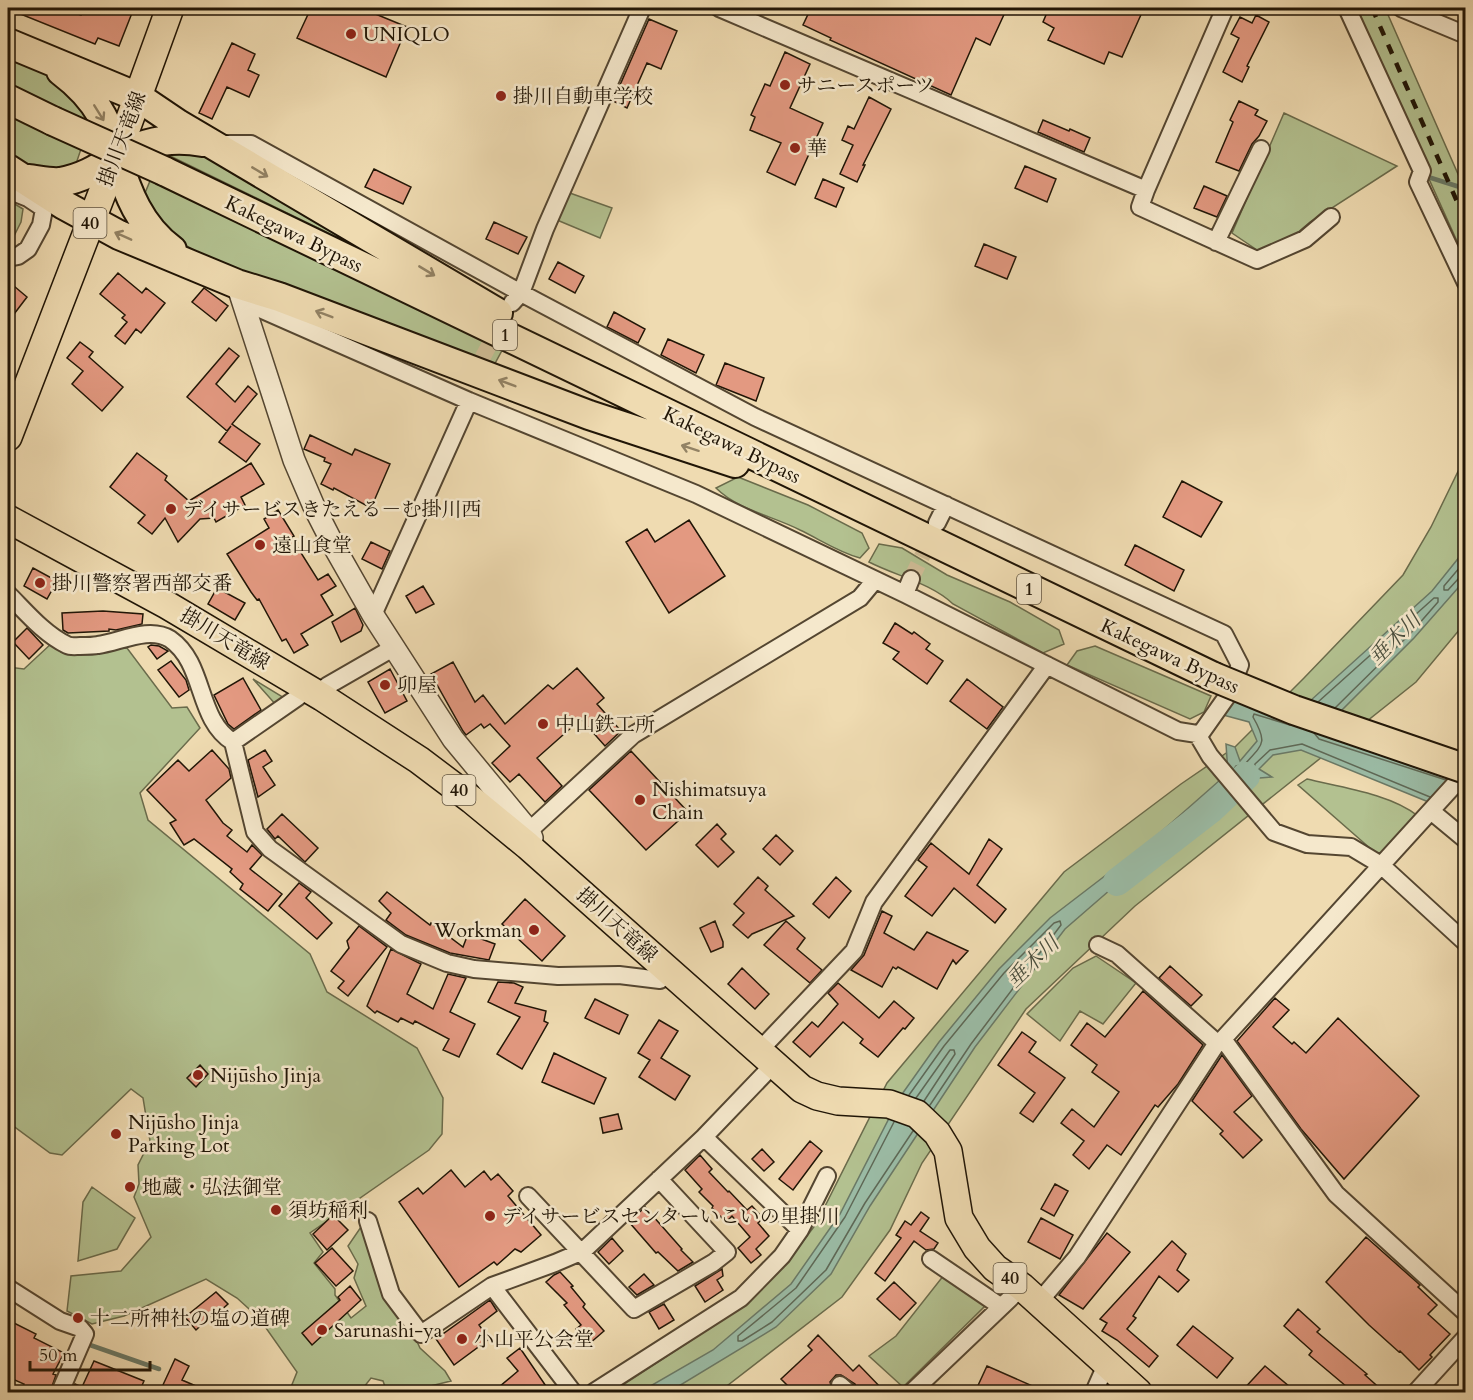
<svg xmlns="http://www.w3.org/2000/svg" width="1473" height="1400" font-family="Cardo,'Noto Serif JP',serif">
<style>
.green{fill:#b3c190;stroke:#6a6b4b;stroke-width:1.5}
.water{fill:#9bbca6;stroke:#6a7966;stroke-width:1.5}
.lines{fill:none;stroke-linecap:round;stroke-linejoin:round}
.shore{stroke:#5e6856;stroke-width:1.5}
.stream{stroke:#6a7966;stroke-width:4.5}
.river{stroke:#9bbca6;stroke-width:28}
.building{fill:#e39981;stroke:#201506;stroke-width:1.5}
.minor-tunnel{stroke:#d0bd97;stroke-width:16;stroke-dasharray:16 8;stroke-linecap:butt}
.minor-casing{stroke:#544631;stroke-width:20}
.tertiary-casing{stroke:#544631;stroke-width:24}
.primary-casing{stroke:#201506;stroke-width:30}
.trunk-casing{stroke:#201506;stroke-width:32}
.minor{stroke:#f5e8cc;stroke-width:16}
.tertiary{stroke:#f5e8cc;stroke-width:21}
.primary{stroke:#efdbb1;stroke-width:27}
.trunk{stroke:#efdbb1;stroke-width:28}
.rail{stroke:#201506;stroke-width:4.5;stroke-dasharray:10 10;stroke-linecap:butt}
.trunk-bridge-casing{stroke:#201506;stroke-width:32;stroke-linecap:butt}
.trunk-bridge{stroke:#efdbb1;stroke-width:28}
.oneway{stroke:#928264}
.poi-dot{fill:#8f2418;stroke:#f5e8cc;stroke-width:2}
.labels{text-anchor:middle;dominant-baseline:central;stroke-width:5;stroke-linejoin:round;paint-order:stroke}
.shield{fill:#f5e8cc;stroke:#605441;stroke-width:1.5}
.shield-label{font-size:18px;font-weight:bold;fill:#201506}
.poi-label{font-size:20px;fill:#201506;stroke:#f5e8cc;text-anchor:start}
.street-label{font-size:20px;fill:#201506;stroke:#f5e8cc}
.water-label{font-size:21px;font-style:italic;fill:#4b4f3e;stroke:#f5e8cc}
</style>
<rect width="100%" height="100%" fill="#efdbb1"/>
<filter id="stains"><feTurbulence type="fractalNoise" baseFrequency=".00333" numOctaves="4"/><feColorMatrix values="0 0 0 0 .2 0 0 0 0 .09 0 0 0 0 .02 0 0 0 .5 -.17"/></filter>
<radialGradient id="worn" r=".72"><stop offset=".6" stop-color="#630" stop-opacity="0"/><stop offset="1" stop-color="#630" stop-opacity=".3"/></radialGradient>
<path class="green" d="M1352,8H1385L1465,190V259Z
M8,55L37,66L69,90L92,123L8,85Z
M8,109L83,143L75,167C47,176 32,171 8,156Z
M1284,113L1397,166L1310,222L1289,240L1260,252L1232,233Z
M199,147L425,280L164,153Z
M152,176L506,343L493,367L247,279L163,233L143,198Z
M567,192L612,208L600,238L557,220Z
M8,200L23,209L21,222L8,248Z
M1465,457V623L1416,682L1135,906L1026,1009L922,1163L890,1230L842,1297L719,1392H612L730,1315L788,1261L816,1224L887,1083L1064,872L1181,784L1235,747L1304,678L1403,575L1431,527Z
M738,477L808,505L862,533L869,548L860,558C838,552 821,540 800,530C773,516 738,510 716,488Z
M879,544L902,548L947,575L1010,602L1059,630L1064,644L1043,653L953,604C931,583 896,576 869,562Z
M53,642L61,652L127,648L172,708L187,707L200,728L140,793L148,820L310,954L327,992L417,1048L443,1098L442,1134L429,1150L310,1233L323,1252L314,1263L335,1289V1295L351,1318L366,1306L354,1278L358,1264L348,1246L363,1224L420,1348L445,1371L451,1381L406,1392H387L383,1381L371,1378L360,1392H289L297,1372L259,1318L237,1298L206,1279L124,1316L92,1324L67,1311L71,1276L121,1271L151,1237L134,1197L139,1184L138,1165L150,1141L143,1098L131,1089L62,1155L50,1153L8,1122V667L24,669Z
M1095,646L1211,696L1204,712L1190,719L1067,665L1077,651Z
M253,679L286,699L277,706Z
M1307,779C1340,787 1391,794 1418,816L1380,857L1298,785Z
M1096,956L1136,983L1103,1024L1080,1011L1060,1041L1027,1014L1073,968Z
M92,1187L135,1218L117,1249L78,1261L83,1202Z
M944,1275L987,1304L903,1387L869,1356L896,1336Z"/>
<path class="water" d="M1465,550V580L1414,638L1319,733L1461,778L1436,805L1301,750L1273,755L1259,769L1272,777L1247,779L1148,857L1065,929L975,1047L870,1206L831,1274L776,1327L669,1392H640L713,1350L791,1284L840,1214L900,1097L939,1042L999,969L1050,918L1153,839L1228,773L1226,744L1235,747L1240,761L1257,741L1249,722L1223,715L1228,695L1289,720L1432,591Z"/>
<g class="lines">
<path class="shore" d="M1466,560L1444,586V590H1448L1459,578L1466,577
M1318,702L1434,598H1438V602L1410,634L1335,708
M1314,733L1319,739L1446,780
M1234,769L1236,766L1245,764C1263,744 1268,743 1253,717L1254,714L1290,725
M1240,777L1253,772L1255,764L1270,750L1302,744L1430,797
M909,1095L944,1046L1004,973L1054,923L1060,921L1061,925L971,1044L930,1105
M916,1098L950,1050H954L955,1054L924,1101
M894,1122L845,1217L796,1288L738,1336V1341H742L772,1322L826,1270L865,1203L913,1131"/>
<path class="stream" d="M1425,176L1466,189
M90,1345L159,1369"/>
<path class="river" d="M1117,882L1210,810L1246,776"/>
</g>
<path class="building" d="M8,8H62L81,15L84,8H117L132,13L119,46L98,38L95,44L8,9Z
M311,8H361L407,27L386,77L297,38Z
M811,8H827L840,14L844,8H1007L990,45L976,38L951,95L830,40L831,38L803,25Z
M1049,8H1144L1122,57L1109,52L1104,64L1048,40L1054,28L1043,22Z
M1256,15L1269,22L1247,66L1249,67L1242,82L1223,72L1239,38L1231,34L1240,17L1252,23Z
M649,19L677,31L661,69L647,63L627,108L613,101Z
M232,43L255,54L248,70L259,75L249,97L227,87L212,119L199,113Z
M785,52L810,64L790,108L823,123L795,185L767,172L781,143L750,130L755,117L751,115L765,84L770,86Z
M869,97L891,109L863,165H865L857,182L840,174L853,145L842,140L848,126L854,129Z
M1239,101L1258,110L1255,115L1267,121L1259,136L1252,144L1239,171L1216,162L1233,122L1230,120Z
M1043,120L1069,131L1070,129L1090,138L1084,152L1038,132Z
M1025,166L1056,179L1047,202L1015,188Z
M374,169L411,187L403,204L365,187Z
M823,179L844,188L836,207L815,198Z
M1204,186L1227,196L1217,217L1194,208Z
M494,222L527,237L518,254L486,239Z
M984,244L1016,257L1007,279L975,266Z
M558,262L584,276L575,293L549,279Z
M118,273L142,293L146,288L165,303L141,333L136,329L125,344L115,336L127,322L122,318L125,315L100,294Z
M8,281L27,297L8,322Z
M204,288L228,306L216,321L192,302Z
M614,312L645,329L638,343L607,327Z
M668,339L704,355L696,373L661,355Z
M80,342L93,352L89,357L123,387L102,411L72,384L83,371L67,358Z
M229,348L239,356L216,384L235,402L248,386L257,394L232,424L260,444L246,462L219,442L231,426L227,431L187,397Z
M725,363L764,378L756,401L716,385Z
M310,435L352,455L355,449L390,464L371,508L334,488L333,490L321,484L331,464L324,461L325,458L304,449Z
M137,453L167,476L165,480L189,501L251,463L264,484L241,497L245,505L216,522L214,518L200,519L178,542L165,518L152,534L138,523L145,515L110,487Z
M1182,481L1222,502L1201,537L1163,517Z
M278,510L294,536L291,537L318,580L328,574L336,586L321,595L333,615L301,634L308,645L294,653L286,639L282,641L259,599L257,600L251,592L227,554L269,528L264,519Z
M689,520L725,576L669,613L626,542L647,529L655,542Z
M371,542L390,551L382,569L362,559Z
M1135,545L1184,570L1174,591L1125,565Z
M33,568L57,581L47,599L24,586Z
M423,586L434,604L416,613L406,596Z
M217,588L245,603L235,620L208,604Z
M355,608L363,625L361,631L341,642L332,622Z
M103,611L143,614L142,624L116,630L109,629V631L68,633L63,630L62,613Z
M895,623L912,634L914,632L930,644L926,649L943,661L927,684L893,659L899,652L883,643Z
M27,628L43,645L29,659L13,642Z
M151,645L159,646L168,651L157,659L148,647Z
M171,661L186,680L189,690L179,697L158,670Z
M453,662L475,702L483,695L505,724L548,685L553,689L577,668L604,698L597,704L621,731L605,746L581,719L537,758L562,786L545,802L519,774L510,782L492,763L510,746L490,724L484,728L481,724L466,735L463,731L431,674Z
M390,669L407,701L385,713L368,682Z
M243,678L261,710L234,729L228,724L214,695Z
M967,679L1003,707L987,729L950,701Z
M212,750L229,769L231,778L206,800L223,823L232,830L227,836L247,852L252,845L262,855L250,869L282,894L268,911L240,889L243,884L230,872L232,869L194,839L184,845L170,823L176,820L147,790L178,760L189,771Z
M265,750L272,761L263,767L275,785L258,797L248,760Z
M631,751L688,812L646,850L589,790Z
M282,814L318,848L305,862L278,836L275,839L267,829Z
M717,824L726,834L721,839L734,852L718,867L696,845Z
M776,835L793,851L780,865L763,849Z
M989,839L1002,849L977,885L1006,909L995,923L954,888L932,916L905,896L927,867L918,860L931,843L969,874Z
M758,877L768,886L765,890L794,916L752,934L748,938L733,925L744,913L734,904Z
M836,877L851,891L829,918L813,904Z
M299,883L311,892L306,898L332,923L317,939L279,906Z
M387,892L430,925L431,923L463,947L468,934L495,944L489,960L450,953L406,935L386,920L391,913L379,901Z
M525,899L565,936L542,961L502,924Z
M882,911L892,916L884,933L914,950L927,932L968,951L956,964L953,960L937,989L898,967L896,969L893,967L882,987L851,970L864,955Z
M715,921L723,942V947L711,952L700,928Z
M786,921L805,938L797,949L822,970L810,983L764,945Z
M359,926L387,947L348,996L338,988L344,981L331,971L349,948L347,941Z
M391,949L421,964L407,994L433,1009L448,974L466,978L450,1012L475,1024L459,1057L443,1050L449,1039L415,1021L413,1024L401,1018L398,1022L377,1011L375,1013L367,1006Z
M1170,966L1202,995L1191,1006L1159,978Z
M742,968L769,994L755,1009L728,984Z
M498,982L514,983L523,987L515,1003L546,1011L544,1021L548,1023L522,1069L497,1054L520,1017L488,1002Z
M838,983L879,1018L894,1001L914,1018L905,1029L903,1028L878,1057L860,1043L863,1039L843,1022L810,1057L793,1042L812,1022L818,1027L838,1004L828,993Z
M1143,991L1203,1045L1178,1084L1158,1107L1155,1105L1121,1155L1107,1145L1089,1169L1073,1155L1084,1141L1061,1123L1072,1109L1094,1127L1119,1092L1092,1072L1097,1065L1071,1045L1087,1023L1105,1037Z
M1275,998L1289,1010L1273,1027L1292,1044L1294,1042L1306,1053L1338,1018L1419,1096L1344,1179L1301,1129L1237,1041Z
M595,999L628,1015L619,1034L585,1018Z
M659,1020L678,1031L661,1058L690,1076L675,1100L639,1077L650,1060L638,1053Z
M1022,1032L1036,1042L1029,1052L1065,1078L1033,1122L1020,1113L1035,1093L998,1065Z
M554,1053L606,1078L594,1104L542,1082Z
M1222,1055L1252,1096L1234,1112L1262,1140L1243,1158L1220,1134L1223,1131L1192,1101Z
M200,1065L208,1074L196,1087L187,1078Z
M618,1114L622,1129L603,1133L600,1118Z
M810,1141L822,1151L793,1190L779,1179Z
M762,1149L774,1162L764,1171L752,1159Z
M700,1155L712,1169L709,1172L728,1192L729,1191L747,1210L752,1206L763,1218L758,1223L769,1236L756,1249L761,1255L751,1263L738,1248L750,1237L732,1216L726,1222L712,1208L713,1206L699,1192L702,1189L685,1170Z
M451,1170L465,1187L484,1171L491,1180L498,1174L513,1191L508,1196L541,1235L521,1252L515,1249L497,1265L494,1262L459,1287L399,1202L418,1188L423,1194Z
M1055,1184L1068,1191L1054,1216L1041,1209Z
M645,1207L682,1249L681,1250L693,1262L678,1271L658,1252L656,1253L629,1222Z
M921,1212L929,1218L920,1231L938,1243L934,1249L926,1250L914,1241L885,1281L875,1273L901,1238L896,1235L905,1221L911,1225Z
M333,1215L348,1230L327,1250L313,1234Z
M1041,1218L1073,1235L1060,1259L1028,1242Z
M1107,1233L1130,1252L1083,1309L1059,1295Z
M1366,1237L1420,1285L1418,1287L1437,1305L1428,1314L1450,1334L1430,1355L1432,1357L1419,1370L1400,1351L1399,1352L1369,1325L1326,1282Z
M612,1238L623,1251L609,1264L598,1252Z
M1172,1241L1186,1254L1177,1270L1189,1280L1178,1292L1159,1276L1133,1316L1136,1318L1127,1329L1158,1356L1149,1367L1117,1340L1102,1331L1107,1323L1100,1319Z
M332,1248L353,1271L336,1286L315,1263Z
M722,1269L723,1276L717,1280L723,1290L705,1302L695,1286Z
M560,1272L573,1286L571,1287L585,1304L583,1307L604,1331L589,1344L576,1329L581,1325L564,1305L567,1303L546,1282L554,1275Z
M644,1274L654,1285L637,1295L629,1287Z
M894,1282L916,1303L900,1320L877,1299Z
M350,1286L361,1300L312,1345L302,1333L340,1300L338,1297Z
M216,1292L228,1304L218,1313L216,1311L196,1330L185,1317Z
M490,1300L497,1311L479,1325L489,1339L454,1365L436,1339Z
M664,1304L674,1320L659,1329L649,1312Z
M1298,1309L1320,1329L1317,1332L1367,1374L1365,1375L1384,1392H1353L1309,1355L1312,1351L1284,1326Z
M8,1320L36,1334L34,1338L64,1353L53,1374L56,1375L50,1392H20L24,1384L8,1377Z
M1193,1326L1233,1358L1217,1378L1177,1345Z
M818,1335L853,1371L859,1365L885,1392H858L855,1384L841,1375H836L830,1382L833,1392H794L781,1379L812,1350L808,1346Z
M520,1348L550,1392H493L518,1371L507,1358Z
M175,1359L189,1366L182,1380L210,1392H174L162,1387Z
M94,1361L144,1381L139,1392H71L75,1384L82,1387Z
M987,1366L1046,1392H975Z
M1265,1366L1296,1392H1241Z"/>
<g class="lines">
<path class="minor-tunnel" d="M471,379L500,325
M911,579L933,534"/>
<defs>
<path id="minor" d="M719,8L1146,190L1225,8
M1347,8L1422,171L1418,182L1466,283
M1401,8L1466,35
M217,144H251L521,293L755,417L1224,634L1240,665L1228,695L1199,736
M8,190L28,198L43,208
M1146,190L1140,207L1257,260L1305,239L1331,217
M1216,242L1261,149
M8,258L18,256L28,249L41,225L44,209L55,199
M242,301L469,401L696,494L905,594L1178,731L1197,734L1210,756L1274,832L1307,844L1351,847L1381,865L1466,943
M512,303L521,293L545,229L642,8
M937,523L946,505
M8,594C25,611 44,634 67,645C71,647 76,646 80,646C86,646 93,646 98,645C120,642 149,626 170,639C206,664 196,719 233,742L298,697L305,686
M905,594L911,579
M373,615L469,401
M322,697L327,686L393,648
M233,742L255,832L270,849L401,944L447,963L474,969L558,976L619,975L660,980L668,970
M1431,811L1466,840
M529,831L633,735L860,598L875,580
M1098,945L1117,954L1217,1043
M1223,1039L1336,1194L1466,1313
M758,1052L854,951L874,902L1047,665
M704,1137L773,1065
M528,1196L634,1309L713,1263L727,1252L659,1179
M368,1221L391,1294L421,1334L492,1286L555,1263L583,1251L704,1137L800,1230
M931,1259L1000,1306
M492,1286L573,1392
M8,1288L60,1321L80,1328L85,1334L60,1392
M1038,1303L1077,1257L1217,1043L1223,1039L1466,772
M840,1385L848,1392
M594,1392L741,1298L782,1256L800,1230L827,1176
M912,1392L1022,1287
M1094,1392L1106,1365
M1416,1392L1466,1337"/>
<path id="tertiary" d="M237,284L294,460L315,509L336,550L373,615L453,739L529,831L532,838L528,846"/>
<path id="primary" d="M8,437L116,157L170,8
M8,519L167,605L322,697L419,760L472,800L528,846L802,1089L817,1096L838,1101L889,1104L917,1114L937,1133L948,1151L959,1218L977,1248L995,1268L1022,1287L1138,1392"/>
<path id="trunk" d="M8,43L138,97L178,124L498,313
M61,71C77,83 92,98 102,116C109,128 111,142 116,156C127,192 140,227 172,250
M8,99L53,121
M8,169L64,205L119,235L237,284L279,297L589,415L735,463
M164,171L1214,677
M28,179C38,180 50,183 60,182C81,179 97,169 115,158C142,142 172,136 203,142"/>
</defs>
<use href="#minor" class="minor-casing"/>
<use href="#tertiary" class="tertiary-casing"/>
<use href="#primary" class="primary-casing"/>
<use href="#trunk" class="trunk-casing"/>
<use href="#minor" class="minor"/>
<use href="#tertiary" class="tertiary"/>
<use href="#primary" class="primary"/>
<use href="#trunk" class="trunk"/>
<path class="rail" d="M1372,8L1466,222"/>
<defs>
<path id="trunk-bridge" d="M53,121L164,171
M1214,677L1294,710L1466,769"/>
</defs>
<use href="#trunk-bridge" class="trunk-bridge-casing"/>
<use href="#trunk-bridge" class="trunk-bridge"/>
</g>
<defs><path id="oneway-shaft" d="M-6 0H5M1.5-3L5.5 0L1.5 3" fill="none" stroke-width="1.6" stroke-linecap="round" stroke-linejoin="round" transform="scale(1.5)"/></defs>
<g class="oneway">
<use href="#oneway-shaft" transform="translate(99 113) rotate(58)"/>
<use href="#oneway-shaft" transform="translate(260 172) rotate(31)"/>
<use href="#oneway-shaft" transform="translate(123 236) rotate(-156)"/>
<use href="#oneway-shaft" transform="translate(427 271) rotate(31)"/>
<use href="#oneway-shaft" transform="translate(324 314) rotate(-159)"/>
<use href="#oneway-shaft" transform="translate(507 383) rotate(-159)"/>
<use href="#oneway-shaft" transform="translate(690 448) rotate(-162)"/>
</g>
<g class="poi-dot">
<circle cx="351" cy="34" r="6"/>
<circle cx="785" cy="85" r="6"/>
<circle cx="501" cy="96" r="6"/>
<circle cx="795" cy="148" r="6"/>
<circle cx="171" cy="509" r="6"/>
<circle cx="260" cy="545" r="6"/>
<circle cx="40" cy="583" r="6"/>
<circle cx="385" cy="685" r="6"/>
<circle cx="543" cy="724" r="6"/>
<circle cx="640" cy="800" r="6"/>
<circle cx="534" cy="930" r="6"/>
<circle cx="198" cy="1075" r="6"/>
<circle cx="116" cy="1134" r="6"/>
<circle cx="130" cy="1187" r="6"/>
<circle cx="276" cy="1210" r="6"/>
<circle cx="490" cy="1216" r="6"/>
<circle cx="78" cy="1318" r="6"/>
<circle cx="322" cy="1330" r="6"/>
<circle cx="462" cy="1339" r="6"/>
</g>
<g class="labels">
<g class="shield">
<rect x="73.5" y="208" width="33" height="30" rx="4.5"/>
<rect x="493" y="320" width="24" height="30" rx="4.5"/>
<rect x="1017" y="574" width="24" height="30" rx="4.5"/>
<rect x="442.5" y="775" width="33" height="30" rx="4.5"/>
<rect x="993.5" y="1263" width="33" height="30" rx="4.5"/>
</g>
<g class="shield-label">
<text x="90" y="223">40</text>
<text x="505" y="335">1</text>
<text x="1029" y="589">1</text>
<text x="459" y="790">40</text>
<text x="1010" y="1278">40</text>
</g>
<g class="poi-label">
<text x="363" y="34">UNIQLO</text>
<text x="797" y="85">サニースポーツ</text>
<text x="513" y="96">掛川自動車学校</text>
<text x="807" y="148">華</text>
<text x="183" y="509">デイサービスきたえる－む掛川西</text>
<text x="272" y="545">遠山食堂</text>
<text x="52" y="583">掛川警察署西部交番</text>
<text x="397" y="685">卯屋</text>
<text x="555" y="724">中山鉄工所</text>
<text x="652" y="789">Nishimatsuya<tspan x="652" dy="23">Chain</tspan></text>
<text x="522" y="930" text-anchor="end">Workman</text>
<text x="210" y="1075">Nijūsho Jinja</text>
<text x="128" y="1122">Nijūsho Jinja<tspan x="128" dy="23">Parking Lot</tspan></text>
<text x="142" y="1187">地蔵・弘法御堂</text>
<text x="288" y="1210">須坊稲利</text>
<text x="502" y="1216">デイサービスセンターいこいの里掛川</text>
<text x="90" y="1318">十二所神社の塩の道碑</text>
<text x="334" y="1330">Sarunashi-ya</text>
<text x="474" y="1339">小山平公会堂</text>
</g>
<g class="street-label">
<text transform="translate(122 139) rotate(-69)">掛川天竜線</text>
<text transform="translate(294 234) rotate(26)">Kakegawa Bypass</text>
<text transform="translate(732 445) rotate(26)">Kakegawa Bypass</text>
<text transform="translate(225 639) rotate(31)">掛川天竜線</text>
<text transform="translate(1170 656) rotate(25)">Kakegawa Bypass</text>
<text transform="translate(617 925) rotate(42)">掛川天竜線</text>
</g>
<g class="water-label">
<text transform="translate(1395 639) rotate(-45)">垂木川</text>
<text transform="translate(1033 962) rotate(-44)">垂木川</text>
</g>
</g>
<rect width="1473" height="1400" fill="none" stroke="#efdbb1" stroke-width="30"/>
<rect x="9" y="9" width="1455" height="1382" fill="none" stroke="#201506" stroke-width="3"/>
<rect x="15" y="15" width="1443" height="1370" fill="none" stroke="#201506" stroke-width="1.5"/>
<path d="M30 1361v9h120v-9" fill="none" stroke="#201506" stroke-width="3"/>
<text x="39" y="1361" font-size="18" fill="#201506" stroke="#f5e8cc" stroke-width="4.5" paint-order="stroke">50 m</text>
<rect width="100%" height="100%" filter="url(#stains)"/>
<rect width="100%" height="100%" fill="url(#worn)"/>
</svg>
